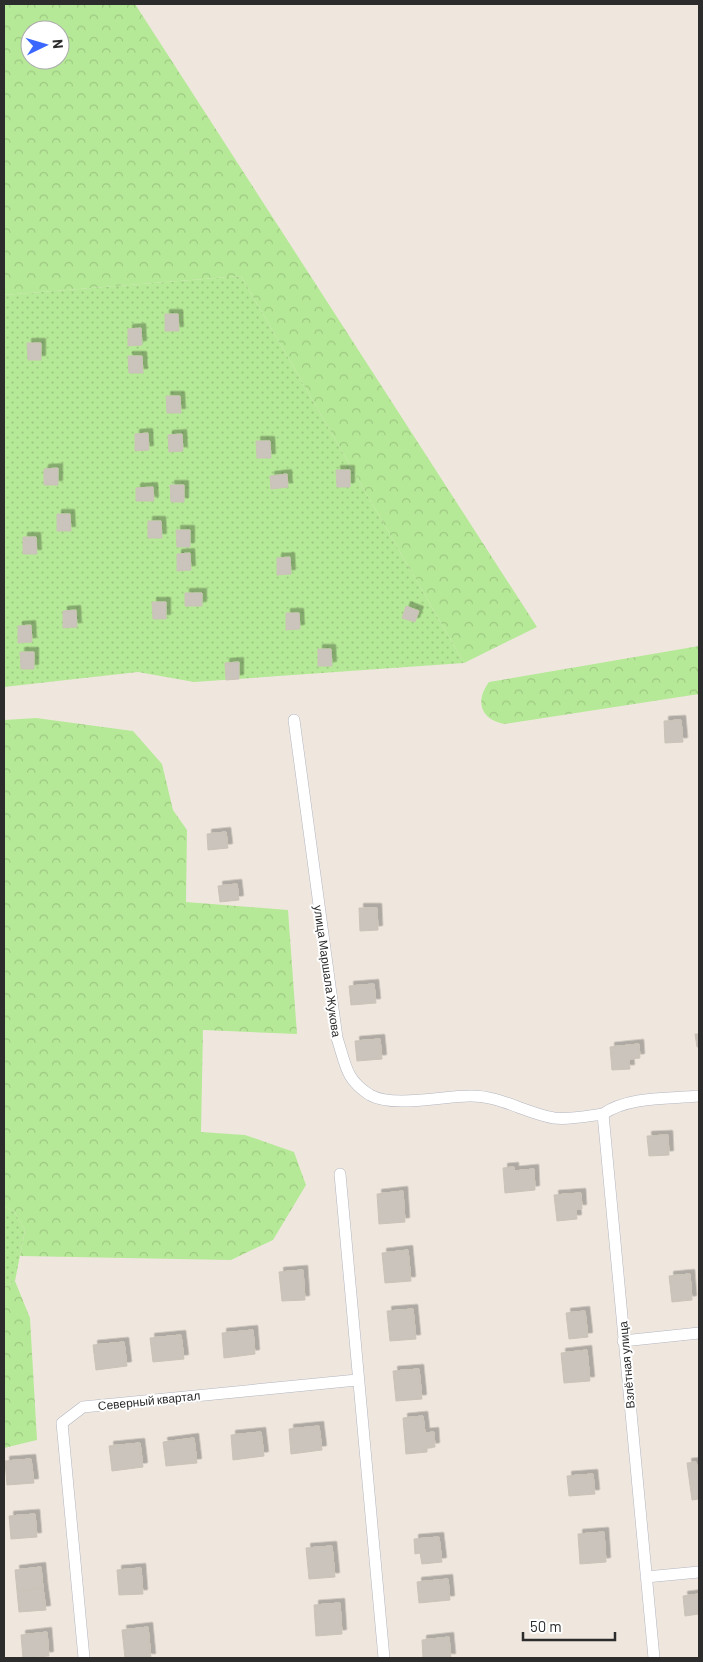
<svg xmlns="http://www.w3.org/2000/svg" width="703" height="1662" font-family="Barlow,sans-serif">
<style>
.green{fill:url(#green-dots)}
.forest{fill:url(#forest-crowns);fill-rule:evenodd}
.building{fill:#cac4bd;stroke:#cbc3b7;filter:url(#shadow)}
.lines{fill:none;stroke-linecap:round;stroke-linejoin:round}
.minor-casing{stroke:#b2b5c1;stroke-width:12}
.minor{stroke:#fff;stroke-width:11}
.labels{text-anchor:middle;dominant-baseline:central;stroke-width:4;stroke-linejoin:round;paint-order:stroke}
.street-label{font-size:12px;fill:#2c2c2c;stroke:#fff}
</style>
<defs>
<pattern id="green-dots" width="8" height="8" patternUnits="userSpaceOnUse" patternTransform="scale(1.25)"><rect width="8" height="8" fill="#b6e997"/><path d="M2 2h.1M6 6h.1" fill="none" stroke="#9dc882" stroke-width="1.8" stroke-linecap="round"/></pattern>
<pattern id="forest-crowns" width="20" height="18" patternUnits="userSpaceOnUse" patternTransform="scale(1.25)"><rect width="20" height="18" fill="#b6e997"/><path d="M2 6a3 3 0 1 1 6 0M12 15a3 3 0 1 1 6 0" fill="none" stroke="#9dc882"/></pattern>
<filter id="shadow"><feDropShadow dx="4.5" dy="-4.5" stdDeviation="0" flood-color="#0004"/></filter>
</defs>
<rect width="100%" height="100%" fill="#efe7de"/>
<path class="green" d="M241,276L464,663L194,682L138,672L4,687V295Z
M4,1207L14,1211L25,1230L15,1281L4,1287Z"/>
<path class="forest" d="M4,4H135L537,627L464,663L241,276L4,295ZM30,30H60V60H30Z
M699,646V694L504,724C480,719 475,701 489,682Z
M36,718L133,731L162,764L173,810L187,830L186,902L288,910L297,1034L203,1030L201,1132L245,1135L294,1152L306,1185L273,1240L231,1260L20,1256L25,1230L14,1211L4,1207V720Z
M15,1281L30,1318L37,1440L4,1448V1287Z"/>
<path class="building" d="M165,314H178L179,331H165Z
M141,328L142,345L128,346V329Z
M27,343H41V360H28Z
M128,356H142L143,373H129Z
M166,396H180L181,413H167Z
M148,433L149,450L135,451V434Z
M182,434L183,451L169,452L168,435Z
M256,441H270L271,458H257Z
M58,468V485H44V469Z
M336,470H350V487H337Z
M287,474L288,487L271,489L270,476Z
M170,485H184V502H171Z
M153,487L154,501H136V488Z
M57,514H70L71,531H57Z
M148,521H161L162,538H148Z
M176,530H190V547H177Z
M23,537H36L37,554H23Z
M190,553L191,570L177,571V554Z
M290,557L291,574L277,575V558Z
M185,593H202V606H185Z
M152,602H166V619H153Z
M406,606L419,611L415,622L402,618Z
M76,610L77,627L63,628V611Z
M286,613H299L300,629L286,630Z
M31,625L32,642L18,643V626Z
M318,649H331L332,666H318Z
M20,652H34V669H21Z
M239,662V679L226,680L225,663Z
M681,720L683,742L665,743L664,721Z
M226,832L228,848L208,850L207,834Z
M237,884L239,900L220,902L218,886Z
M359,908H377L378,930L360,931Z
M374,984L376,1003L351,1005L349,986Z
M695,1034H699V1047H697Z
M380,1039L382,1059L357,1061L355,1041Z
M639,1044L640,1058L629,1059L630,1069L612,1070L610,1047Z
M668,1135L669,1155L649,1156L647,1136Z
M514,1167V1171L534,1169L535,1190L505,1193L503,1168Z
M403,1191L405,1222L379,1224L377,1194Z
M581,1193L582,1209H576L577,1219L557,1221L554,1195Z
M408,1250L411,1281L385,1283L382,1253Z
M303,1270L305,1300L282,1301L279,1272Z
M690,1274L692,1300L672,1302L669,1276Z
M413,1309L416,1339L390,1341L387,1311Z
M585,1311L588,1337L569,1339L566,1313Z
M253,1330L255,1354L224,1358L222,1333Z
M181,1335L184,1359L153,1362L150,1338Z
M124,1342L127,1366L96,1370L93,1345Z
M587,1350L590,1381L564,1383L561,1353Z
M419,1369L422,1399L396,1401L393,1371Z
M423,1416L425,1433L434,1432L435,1447L427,1448V1452L406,1454L403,1418Z
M319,1426L322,1450L291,1454L289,1429Z
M261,1432L264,1456L233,1460L231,1435Z
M194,1438L197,1463L166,1466L163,1442Z
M140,1443L143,1467L112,1471L109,1446Z
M31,1459L34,1483L7,1485L5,1461Z
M696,1462L697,1466H699V1499L692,1500L687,1463Z
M593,1474L595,1494L569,1496L567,1476Z
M35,1514L37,1537L11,1539L9,1516Z
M604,1532L606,1562L580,1564L578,1534Z
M439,1537L442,1562L422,1564L420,1553L415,1554L414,1539Z
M332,1546L335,1577L309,1579L306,1548Z
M41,1567L43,1588L17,1591L15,1570Z
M141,1568L143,1594L119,1595L117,1570Z
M448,1579L450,1600L419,1603L417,1582Z
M43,1588L46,1610L19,1612L17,1591Z
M699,1594V1614L685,1616L683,1596Z
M340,1603L342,1634L316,1636L314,1605Z
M148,1627L151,1658H125L122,1630Z
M47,1632L49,1656L23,1658L21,1635Z
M449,1637L451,1658H423L422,1640Z"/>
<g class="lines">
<defs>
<path id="minor" d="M294,720L337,1038C346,1065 345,1079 370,1095C393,1108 443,1096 469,1096C499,1095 525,1113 554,1118C570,1120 587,1116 603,1114
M340,1174L384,1658
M623,1341L699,1333
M646,1577L699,1572
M84,1658L62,1423L83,1407L357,1380
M654,1658L603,1114C629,1096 669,1099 699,1096"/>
</defs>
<use href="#minor" class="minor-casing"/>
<use href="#minor" class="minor"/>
</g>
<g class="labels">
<g class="street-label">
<text transform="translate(328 971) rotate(82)">улица Маршала Жукова</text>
<text transform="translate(626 1365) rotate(-95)">Взлётная улица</text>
<text transform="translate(149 1400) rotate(-6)">Северный квартал</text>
</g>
</g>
<rect width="703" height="1662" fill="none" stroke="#2c2c2c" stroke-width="10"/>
<g transform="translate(45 45) rotate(85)"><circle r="24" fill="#ffffff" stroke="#ababab"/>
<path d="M0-4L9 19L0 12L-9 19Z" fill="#3a67ff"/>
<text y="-8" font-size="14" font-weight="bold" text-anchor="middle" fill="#2c2c2c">N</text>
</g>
<path d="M523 1632v8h92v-8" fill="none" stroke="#2c2c2c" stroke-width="2.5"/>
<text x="530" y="1632" font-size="15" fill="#2c2c2c" stroke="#ffffff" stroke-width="4" paint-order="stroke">50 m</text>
</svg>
